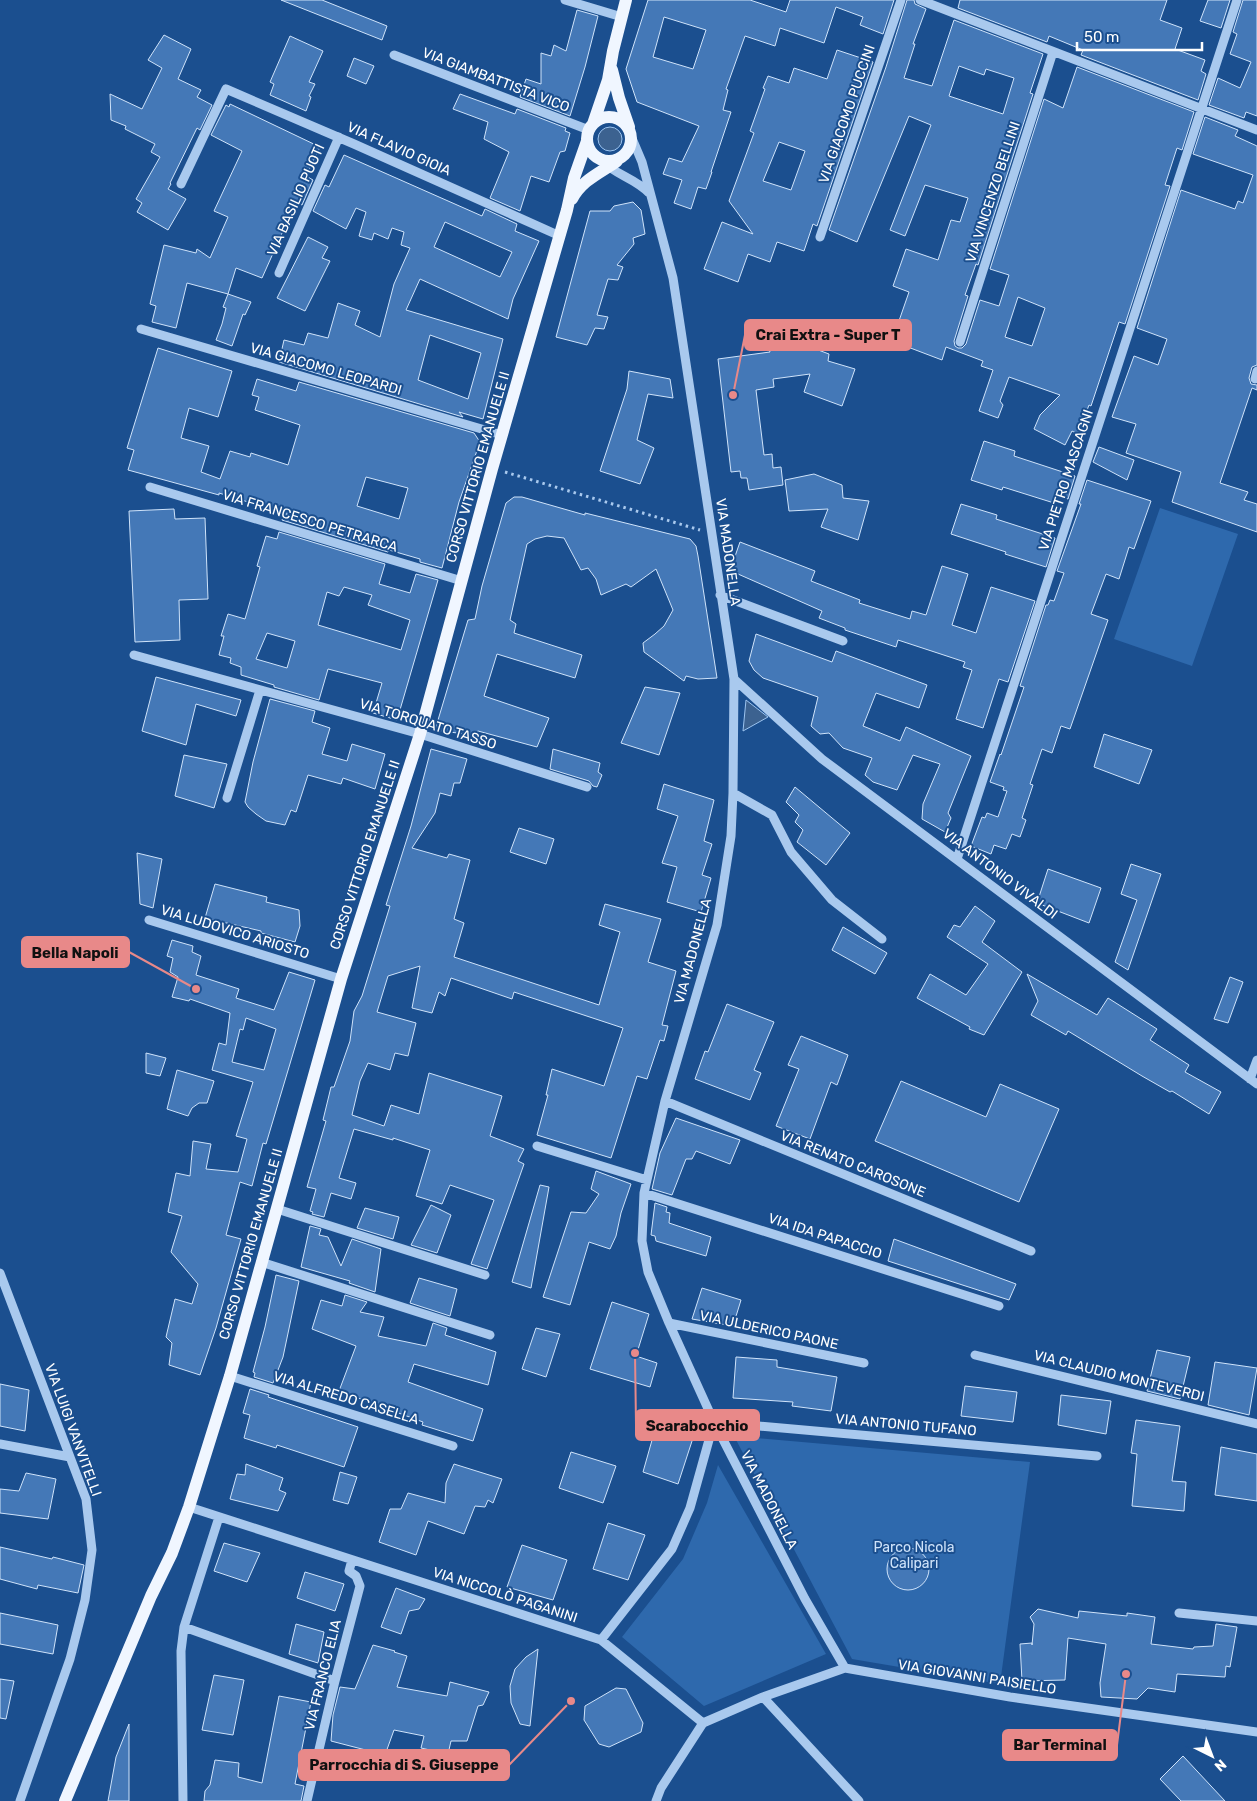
<svg xmlns="http://www.w3.org/2000/svg" width="1257" height="1801" font-family="Rubik,sans-serif">
<style>
.green{fill:#2e69ad}
.water{fill:#3c6290;stroke:#9cc4f0}
.building{fill:#4478b7;stroke:#cfe3fa;fill-rule:evenodd}
.lines{fill:none;stroke-linecap:round;stroke-linejoin:round}
.path{stroke:#a9c9ee;stroke-width:3;stroke-dasharray:2.5 4;stroke-linecap:butt}
.minor{stroke:#a9c9ee;stroke-width:9}
.major{stroke:#f0f6ff;stroke-width:12}
.labels{text-anchor:middle;dominant-baseline:central;stroke-width:4;stroke-linejoin:round;paint-order:stroke}
.street-label{font-size:14px;fill:#fff;stroke:#1b4f8f}
.park-label{font-size:14px;fill:#cfe3fa;stroke:#1b4f8f}
.leader{fill:none;stroke:#e88989;stroke-width:2}
.callout-dot{fill:#e88989;stroke:#1b4f8f;stroke-width:2}
.callout{fill:#e88989;stroke:#e88989;stroke-width:2}
.callout-label{font-size:15px;text-anchor:middle;font-weight:bold;fill:#111}
</style>
<rect width="100%" height="100%" fill="#1b4f8f"/>
<path class="green" d="M1160,508L1238,534L1192,666L1114,639Z
M734,1436L1030,1462L1000,1684L852,1659Z
M718,1465L826,1654L704,1706L622,1637L683,1559L707,1503Z"/>
<path class="water" d="M598 139a12 12 0 1 1 24 0a12 12 0 1 1-24 0Z
M746,700L768,717L743,731Z"/>
<path class="building" d="M281,0H322L387,26L382,40Z
M648,0H750L786,12L790,0H894L883,34L860,25L863,17L836,7L824,43L780,28L775,46L745,36L726,89L728,90L723,110L731,112L711,172H712L706,189L698,187L691,209L674,203L682,180L663,174L669,158L682,162L699,126L637,102L626,69ZM664,17L706,30L693,69L653,57Z
M907,0H914L915,4L926,9L913,44H915L904,78L932,86L954,20L1043,54L1030,93L1033,94L978,265L976,264L965,295L968,296L954,341L955,346L958,348H962L966,344L980,300L999,306L1009,275L990,269L1044,99L1063,108L1077,67L1194,112L1182,150L1177,148L1165,185L1170,186L1125,324L1119,322L1091,406L1089,405L1078,434L1072,431L1065,445L1034,429L1040,415L1060,395L1009,377L1000,401L1003,405L998,418L979,411L993,370L981,366L983,361L946,347L942,360L892,341L909,292L893,286L906,249L938,260L951,220L960,222L968,198L925,185L905,236L890,230L931,125L909,116L857,242L829,230L886,67ZM959,66L984,75L986,69L1014,78L1003,114L949,96ZM1018,297L1045,308L1032,346L1005,337Z
M960,0H1167L1160,20L1182,28L1175,49L1205,60L1201,71L1206,74L1198,100L1081,55L1083,50L1049,36L1047,42L958,8Z
M1208,0H1230L1221,28L1200,21Z
M1243,0H1257V116L1246,112L1244,118L1209,105L1218,78L1240,88L1251,62L1230,54L1237,34L1233,32Z
M577,10L598,16L585,67L570,116L520,97L526,79L541,84V53L551,56L554,45L566,51Z
M164,35L191,49L178,79L201,90L197,97L212,105L200,130L197,128L170,183L171,184L168,189L186,199L168,230L137,212L142,203L136,199L160,157L151,152L155,144L125,129L126,126L111,120L110,94L142,109L162,68L148,60Z
M290,36L323,51L309,82L315,84L309,96L311,97L306,111L270,95L274,84L270,82Z
M837,50L873,62L817,226L813,224L804,251L777,242L770,262L748,254L738,282L704,269L722,222L753,234L729,201L754,133L750,131L765,89L763,88L768,76L789,83L794,68L827,79ZM779,142L805,151L791,190L763,181Z
M354,58L374,66L366,84L347,76Z
M460,94L515,114L517,109L566,128L565,131L570,133L565,151L560,152L549,182L531,176L520,211L490,198L509,152L484,139L488,122L453,109Z
M230,104L320,147L306,176L313,180L302,205L296,202L262,278L236,268L228,294L187,283L176,328L152,322L156,306L150,304L164,245L196,253L197,249L210,258L228,217L214,211L242,151L211,135L226,105L229,107Z
M1205,117L1238,130L1235,136L1257,146V365L1252,367L1249,378L1251,384L1257,385V390L1252,388L1220,483L1248,492L1244,500L1257,504V532L1172,502L1181,472L1126,453L1136,424L1112,417L1134,356L1158,365L1167,339L1137,328L1181,190L1235,209L1238,201L1243,203L1253,175L1193,154Z
M344,155L482,216L485,209L517,224L515,231L539,241L513,299L508,319L420,279L406,310L503,339L483,419L459,412L463,417L279,362L284,340L304,345L308,333L328,338L338,303L360,311L355,325L380,337L394,284L410,248L401,245L404,232L392,228L388,239L374,233L372,240L359,236L366,212L356,208L346,229L313,211L325,185L329,187ZM445,222L512,252L500,277L434,247ZM430,335L481,353L468,399L418,380Z
M633,202L641,210L645,234L633,238L634,244L617,265L623,267L618,280L608,279L597,315L608,317L604,329L595,328L587,345L556,337L590,211H610L614,206Z
M308,237L328,247L322,258L330,261L305,311L277,298Z
M228,294L251,302L245,315L243,314L232,346L216,340L222,324L226,308L223,307Z
M794,341L829,354L828,361L855,369L842,406L804,392L810,374L773,379L774,387L756,390L764,455L772,454L773,468L781,467L783,485L749,490L747,478H741L740,471L731,472L718,359L770,352L768,345Z
M158,348L232,371L218,417L189,408L181,438L209,446L201,472L220,479L230,451L250,457L251,453L288,465L300,425L255,410L259,397L252,395L257,379L296,391L299,382L474,433L480,442L459,502L442,568L420,562V559L389,550L388,552L282,520L284,515H290L219,493V495L128,470L134,450L127,448ZM366,477L408,488L399,519L357,506Z
M629,371L670,379L673,398L648,394L637,440L654,448L640,484L600,471L627,389Z
M984,441L1015,451L1014,456L1075,476L1068,499L1056,495L1054,503L1003,487L1002,490L971,480Z
M1099,447L1134,460L1127,480L1093,462Z
M814,474L842,485L843,498L869,501L858,540L821,527L828,509L789,511L785,480Z
M1087,480L1151,501L1134,549L1129,547L1119,579L1106,574L1091,614L1108,620L1070,729L1061,726L1052,753L1042,749L1030,784L1033,785L1022,818L1026,820L1020,837L1012,834L1006,849L994,845L991,854L971,846L982,817L985,818L987,813L998,817L1007,791L1003,790L1004,787L990,782L1000,754L1001,755L1024,687L1020,686L1046,605H1048L1050,600L1054,601L1064,573L1057,571L1081,504H1079Z
M514,497H522L585,515V513L690,539L696,546L698,556L717,678L698,679L686,676L684,681L644,652L643,643L655,634L664,626L673,610L656,569L631,587L626,584L601,595L596,579L588,568L581,570L564,538L547,536L535,539L527,544L510,620L516,624L514,633L582,655L575,678L497,654L484,696L549,718L537,747L478,731L472,735L435,730L468,620L475,619L482,586L506,503Z
M961,504L997,515L996,519L1055,538L1046,567L1005,554L1006,552L951,534Z
M174,509L175,519L205,518L208,599L179,600L180,640L135,642L129,511Z
M279,532L385,564L379,584L410,593L416,574L438,580L397,720L373,713L382,683L328,669L319,700L274,687V685L241,675V667L230,663L231,658L219,655L224,636H221L228,614L245,619L260,567L257,566L266,536L277,539ZM344,587L372,595L368,605L410,620L401,650L318,625L327,592L339,596ZM267,633L295,641L287,668L256,659Z
M740,542L815,571L811,581L860,600L859,603L910,619L912,611L926,615L942,566L968,574L952,625L976,633L991,587L1035,601L1008,682L999,679L983,728L956,719L972,670L963,667L965,662L898,640L896,647L845,630V628L819,618L822,611L738,574L733,562Z
M756,634L832,662L836,651L927,685L919,708L876,693L863,726L900,741L906,727L971,756L948,813L951,818L945,832L922,819L923,804L940,764L913,755L897,790L873,782L865,775L872,758L843,748L829,733L820,734L811,726L818,697L763,678L754,670L749,661Z
M156,677L241,700L236,716L196,704L186,745L142,731Z
M645,687L680,693L659,755L621,743Z
M270,699L315,711L312,722L330,728L322,754L347,761L352,744L385,754L375,789L343,778L341,784L308,775L296,812L291,810L285,825L266,821L256,814L248,807L245,802L253,762Z
M1104,734L1152,750L1139,784L1094,767Z
M431,749L467,759L460,783H454L451,796L440,793L435,813L412,848L447,858L449,854L470,860L454,919L464,923L454,957L599,1005L620,932L599,925L605,904L661,919L648,962L676,971L662,1025L668,1026L664,1041L660,1040L647,1079L637,1076L611,1158L537,1135L548,1095H546L552,1069L604,1086L623,1028L514,992L512,999L451,978L445,996L439,992L432,1013L412,1008L420,966L388,976L377,1012L416,1023L408,1056L395,1053L390,1070L368,1063L360,1081L352,1115L384,1126L391,1105L419,1114L429,1073L502,1096L490,1136L524,1149L518,1161L524,1164L487,1269L471,1264L494,1200L450,1185L442,1204L416,1196L430,1150L393,1138V1140L354,1129L339,1178L356,1183L351,1199L331,1193L324,1217L312,1214L313,1212L310,1211L316,1189L307,1187L326,1121L323,1120L331,1087H334L350,1041L354,1011L362,996L390,906L386,905L411,826Z
M553,749L600,763L598,772L602,775L597,787L593,786L589,781L550,769Z
M184,755L227,764L214,808L175,796Z
M664,784L714,800L704,841L712,844L702,875L711,878L701,912L667,902L677,867L662,863L678,816L657,809Z
M795,787L850,833L826,865L797,842L803,830L795,822L799,815L786,802Z
M519,828L554,839L546,864L510,852Z
M137,853L162,859L153,908L140,904Z
M1131,864L1161,874L1128,970L1115,962L1137,900L1121,894Z
M1048,869L1101,888L1089,923L1037,903Z
M215,884L267,897L266,902L299,910L300,926L295,942L261,933V931L205,918Z
M975,906L995,921L982,942L1022,972L984,1035L969,1029L970,1027L917,998L930,974L966,995L988,964L947,937L954,925L960,927Z
M843,927L887,953L875,974L832,950Z
M172,940L193,946L192,952L201,956L196,975L239,989L236,998L274,1010L289,972L315,980L266,1144L263,1143L252,1186L240,1182L226,1235L241,1239L216,1328L200,1375L169,1365L172,1343L166,1337L175,1299L192,1304L198,1284L171,1252L182,1216L168,1212L176,1173L190,1176L193,1141L211,1144L206,1169L238,1172L247,1139L236,1136L253,1082L212,1070L219,1043L226,1045L230,1013L190,999L189,1001L172,997L178,977L170,972L173,958L167,956ZM246,1018L276,1029L264,1070L232,1062L240,1029L243,1030Z
M1027,974L1097,1015L1108,998L1157,1029L1150,1040L1189,1065L1185,1072L1221,1092L1209,1114L1172,1091L1170,1092L1142,1076L1068,1031L1066,1035L1031,1015L1038,1001Z
M1230,977L1243,982L1228,1023L1214,1019Z
M727,1004L774,1022L754,1070L761,1073L750,1100L695,1079L705,1051L708,1052Z
M801,1036L848,1055L837,1085L831,1082L810,1139L776,1126L799,1069L788,1065Z
M146,1053L166,1058L160,1076L146,1073Z
M177,1070L214,1081L207,1103H199L192,1108L188,1116L167,1109Z
M901,1081L986,1117L1000,1084L1059,1109L1019,1202L875,1141Z
M676,1118L740,1140L730,1164L696,1151L692,1159H686L672,1195L652,1189L660,1153Z
M596,1171L631,1184L621,1213L616,1236L610,1249L589,1242L570,1305L543,1297L571,1212L586,1213L599,1194L591,1189Z
M540,1185L549,1187L531,1288L512,1282Z
M655,1203L667,1207L666,1212L670,1213L669,1223L711,1237L706,1256L656,1241L655,1236L651,1235Z
M431,1205L451,1215L437,1253L411,1245Z
M365,1208L399,1217L393,1239L357,1228Z
M310,1226L321,1229L319,1235L328,1237L341,1266L352,1239L381,1249L375,1292L349,1283L350,1281L301,1267Z
M894,1239L1016,1284L1009,1300L888,1261Z
M276,1275L299,1281L283,1357L273,1383L254,1377L255,1373L253,1372L265,1327Z
M419,1278L457,1289L450,1316L410,1303Z
M702,1288L741,1300L733,1326L692,1319Z
M345,1295L367,1302L360,1312L384,1317L378,1336L426,1346L433,1323L447,1328L445,1335L496,1352L488,1385L414,1364L408,1382L483,1409L473,1441L422,1425L423,1422L339,1391L356,1346L312,1329L321,1300L342,1306Z
M612,1302L649,1314L636,1356L657,1363L650,1387L590,1369Z
M536,1328L560,1334L546,1377L522,1369Z
M1157,1350L1190,1357L1180,1399L1147,1391Z
M736,1357L777,1360V1367L837,1377L831,1411L792,1406L793,1402L733,1398Z
M1215,1362L1257,1368L1249,1415L1208,1405Z
M0,1384L29,1390L25,1431L0,1426Z
M965,1386L1017,1392L1013,1422L961,1416Z
M250,1389L269,1395L268,1397L358,1427L344,1467L277,1445L276,1448L244,1438L250,1415L243,1413Z
M1061,1395L1111,1401L1106,1434L1058,1425Z
M1136,1420L1180,1426L1172,1481L1186,1482L1184,1511L1132,1506L1137,1454L1131,1453Z
M656,1426L693,1438L678,1484L643,1472Z
M1221,1447L1257,1454V1501L1215,1495Z
M571,1452L616,1466L603,1503L559,1488Z
M246,1464L283,1478L279,1490L286,1493L278,1511L230,1499L237,1474L245,1475Z
M454,1464L502,1479L493,1503L488,1500L485,1507L475,1506L464,1534L428,1521L416,1555L379,1542L390,1509H401L408,1493L445,1503L446,1483Z
M340,1472L357,1477L348,1504L333,1500Z
M26,1473L56,1479L48,1519L0,1513V1489L19,1491Z
M608,1523L645,1535L628,1580L593,1569Z
M224,1543L260,1553L247,1582L214,1571Z
M522,1545L567,1560L553,1600L507,1587Z
M0,1547L52,1559L53,1557L84,1565L78,1593L38,1585L37,1589L0,1579Z
M887 1569a21 21 0 1 1 42 0a21 21 0 1 1-42 0Z
M305,1572L344,1584L335,1611L297,1598Z
M396,1588L425,1599L419,1609L409,1611L401,1634L381,1627Z
M1038,1609L1078,1618L1079,1611L1127,1616V1613L1155,1617L1151,1644L1193,1649L1194,1647L1213,1646L1216,1624L1237,1627L1230,1667L1226,1666L1225,1677L1177,1674L1175,1692L1148,1688L1137,1699L1101,1697L1100,1683L1106,1644L1068,1638L1065,1680L1022,1681L1020,1644L1032,1643V1645L1034,1624L1030,1617Z
M0,1613L58,1625L53,1654L0,1644Z
M296,1624L324,1632L318,1663L289,1654Z
M373,1645L395,1651L394,1652L407,1656L397,1687L447,1696L450,1682L489,1692L483,1705L478,1706L467,1741H451L448,1754L421,1748L424,1736L394,1730L385,1755L331,1741L333,1715L340,1687L355,1689Z
M538,1649L530,1726L520,1724L511,1703L510,1686L515,1669L526,1657Z
M214,1675L244,1680L233,1735L202,1730Z
M0,1679L14,1681L6,1719L0,1718Z
M616,1688L626,1689L643,1723L641,1732L609,1747L599,1744L584,1720L585,1706Z
M279,1696L311,1702L295,1784L304,1786L301,1801H204L205,1791L210,1785L215,1760L239,1763L238,1777L262,1783Z
M129,1724V1801H108L116,1757Z
M1183,1756L1225,1801H1181L1160,1779Z"/>
<g class="lines">
<path class="path" d="M505,472L700,530"/>
<path class="minor" d="M565,0L622,17
M920,0L1257,130
M394,55L589,130
M631,136L642,162L673,278L734,679L733,793L731,836L717,925L665,1101L644,1193L642,1241L648,1272L669,1323L714,1422L805,1599L845,1668
M601,160C615,175 635,178 649,193
M181,184L226,89L354,144L560,236
M820,237L901,0
M279,273L339,137
M141,329L502,435
M960,342L1053,52
M1255,379L1257,371
M150,487L462,581
M720,595L843,641
M134,655L420,734L587,787
M734,679L822,759L1257,1084
M733,793L772,815L791,852L832,900L882,939
M227,798L260,690
M957,859L1237,0
M149,920L341,979
M1250,1079L1257,1060
M665,1101L1031,1251
M537,1146L647,1180
M644,1193L999,1306
M277,1209L485,1275
M261,1262L490,1335
M0,1273L86,1499L92,1550L85,1600L70,1659L20,1801
M669,1323L864,1363
M975,1355L1257,1424
M230,1376L453,1446
M714,1422L1097,1456
M0,1444L70,1457
M189,1507L601,1640L703,1723
M1179,1613L1257,1621
M184,1627L335,1681
M601,1640L672,1549L690,1508L714,1422
M763,1697L859,1801
M703,1723L763,1697L845,1668L1010,1697L1257,1732
M183,1801L181,1651L184,1627L219,1517
M307,1801L335,1681L360,1586L356,1576L349,1571L352,1560
M656,1801L661,1788L703,1723"/>
<path class="major" d="M612,70L619,98L629,127
M587 139a22 22 0 1 1 44 0a22 22 0 1 1-44 0Z
M593,124L608,80L613,51L626,0
M572,199C582,180 600,173 617,161
M65,1801L151,1596L172,1553L189,1507L230,1376L341,979L420,734L492,469L567,210L574,178L587,141"/>
</g>
<g class="labels">
<g class="street-label">
<text transform="translate(496 80) rotate(21)">VIA GIAMBATTISTA VICO</text>
<text transform="translate(847 114) rotate(-71)">VIA GIACOMO PUCCINI</text>
<text transform="translate(399 149) rotate(24)">VIA FLAVIO GIOIA</text>
<text transform="translate(993 192) rotate(-72)">VIA VINCENZO BELLINI</text>
<text transform="translate(296 200) rotate(-66)">VIA BASILIO PUOTI</text>
<text transform="translate(326 369) rotate(16)">VIA GIACOMO LEOPARDI</text>
<text transform="translate(478 467) rotate(-74)">CORSO VITTORIO EMANUELE II</text>
<text transform="translate(1066 480) rotate(-72)">VIA PIETRO MASCAGNI</text>
<text transform="translate(310 521) rotate(17)">VIA FRANCESCO PETRARCA</text>
<text transform="translate(728 552) rotate(82)">VIA MADONELLA</text>
<text transform="translate(428 724) rotate(17)">VIA TORQUATO TASSO</text>
<text transform="translate(365 855) rotate(-72)">CORSO VITTORIO EMANUELE II</text>
<text transform="translate(1000 874) rotate(37)">VIA ANTONIO VIVALDI</text>
<text transform="translate(235 932) rotate(17)">VIA LUDOVICO ARIOSTO</text>
<text transform="translate(693 951) rotate(-75)">VIA MADONELLA</text>
<text transform="translate(853 1164) rotate(22)">VIA RENATO CAROSONE</text>
<text transform="translate(825 1236) rotate(18)">VIA IDA PAPACCIO</text>
<text transform="translate(251 1244) rotate(-74)">CORSO VITTORIO EMANUELE II</text>
<text transform="translate(769 1330) rotate(12)">VIA ULDERICO PAONE</text>
<text transform="translate(1119 1376) rotate(14)">VIA CLAUDIO MONTEVERDI</text>
<text transform="translate(346 1398) rotate(17)">VIA ALFREDO CASELLA</text>
<text transform="translate(906 1425) rotate(5)">VIA ANTONIO TUFANO</text>
<text transform="translate(73 1430) rotate(70)">VIA LUIGI VANVITELLI</text>
<text transform="translate(769 1500) rotate(63)">VIA MADONELLA</text>
<text transform="translate(505 1595) rotate(18)">VIA NICCOLÒ PAGANINI</text>
<text transform="translate(323 1675) rotate(-76)">VIA FRANCO ELIA</text>
<text transform="translate(977 1677) rotate(9)">VIA GIOVANNI PAISIELLO</text>
</g>
<g class="park-label">
<text x="914" y="1547">Parco Nicola<tspan x="914" dy="16">Calipari</tspan></text>
</g>
</g>
<path class="leader" d="M733 395L745 335M196 989L129 952M635 1353L636 1425M1126 1674L1117 1745M571 1701L509 1765"/>
<g class="callout-dot">
<circle cx="733" cy="395" r="5"/>
<circle cx="196" cy="989" r="5"/>
<circle cx="635" cy="1353" r="5"/>
<circle cx="1126" cy="1674" r="5"/>
<circle cx="571" cy="1701" r="5"/>
</g>
<g class="callout">
<rect x="745" y="320" width="166" height="30" rx="5"/>
<rect x="22" y="937" width="107" height="30" rx="5"/>
<rect x="636" y="1410" width="123" height="30" rx="5"/>
<rect x="1003" y="1730" width="114" height="30" rx="5"/>
<rect x="299" y="1750" width="210" height="30" rx="5"/>
</g>
<g class="callout-label">
<text x="828" y="340">Crai Extra - Super T</text>
<text x="75" y="958">Bella Napoli</text>
<text x="697" y="1431">Scarabocchio</text>
<text x="1060" y="1750">Bar Terminal</text>
<text x="404" y="1770">Parrocchia di S. Giuseppe</text>
</g>
<g transform="translate(1212 1756) rotate(138)" stroke="#1b4f8f" stroke-width="4" paint-order="stroke">
<path d="M0-4L9 19L0 12L-9 19Z" fill="#ffffff"/>
<text y="-8" font-size="14" font-weight="bold" text-anchor="middle" fill="#ffffff">N</text>
</g>
<path d="M1077 42v8h125v-8" fill="none" stroke="#ffffff" stroke-width="2.5"/>
<text x="1084" y="42" font-size="15" fill="#ffffff" stroke="#1b4f8f" stroke-width="4" paint-order="stroke">50 m</text>
</svg>
